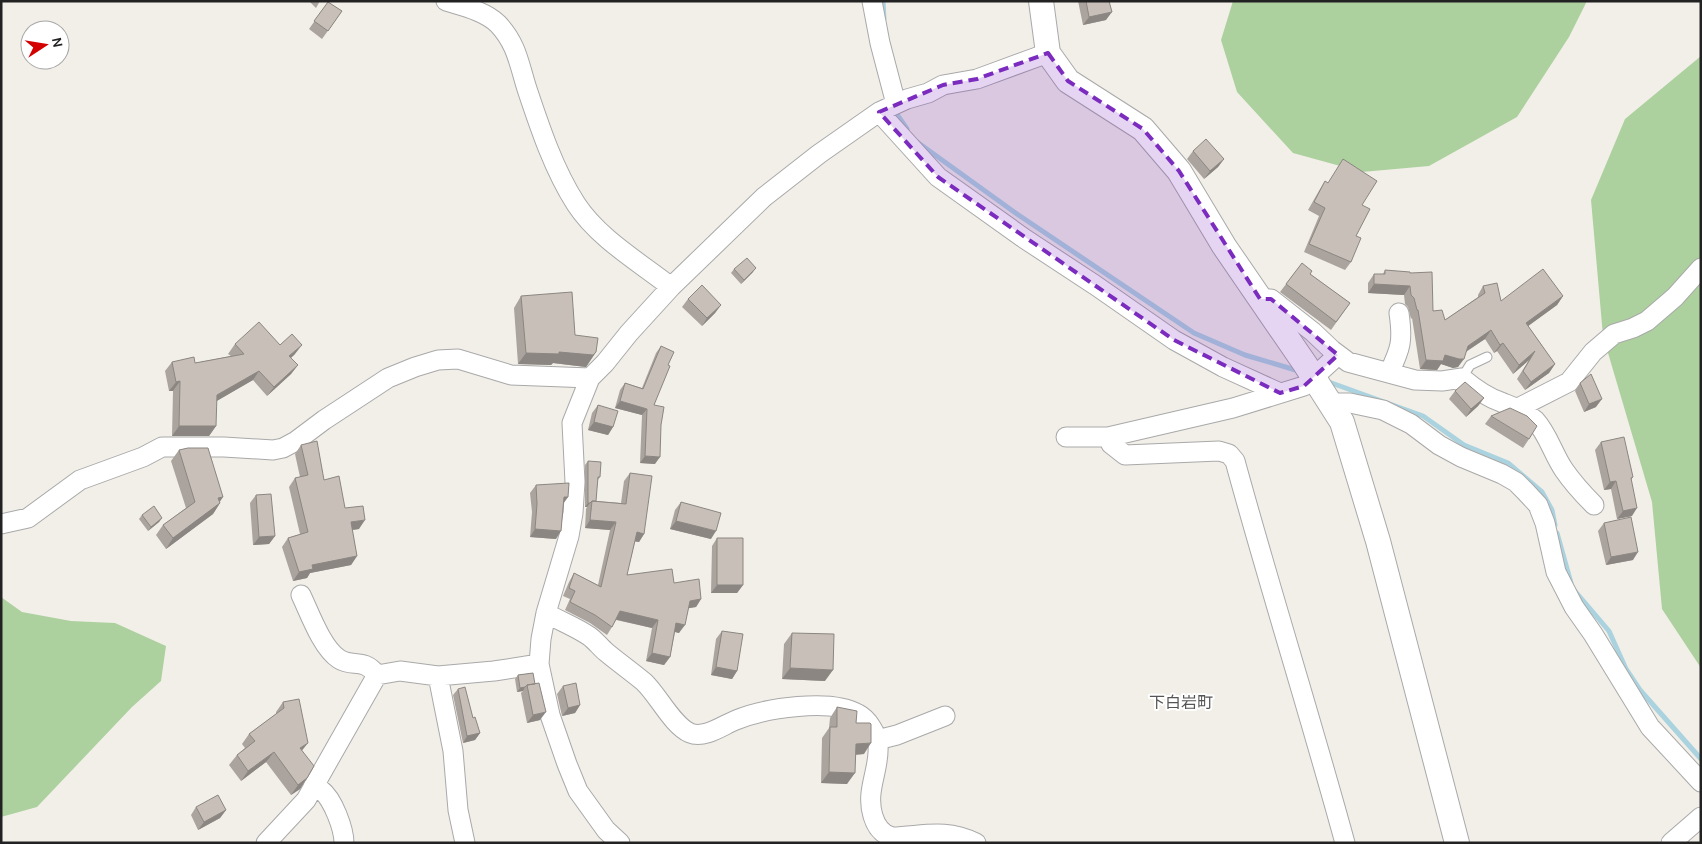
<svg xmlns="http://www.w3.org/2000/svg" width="1702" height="844" font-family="Karla,'Noto Sans JP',sans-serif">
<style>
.forest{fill:#add19e}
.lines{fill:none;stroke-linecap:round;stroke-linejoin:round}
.stream{stroke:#aad3df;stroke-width:5}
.service-casing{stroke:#a9a9a9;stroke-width:11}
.minor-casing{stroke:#a9a9a9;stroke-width:21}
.tertiary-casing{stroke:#a9a9a9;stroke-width:26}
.service{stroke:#fff;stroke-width:9}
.minor{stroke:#fff;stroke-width:19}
.tertiary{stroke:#fff;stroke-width:24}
.wall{fill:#aba49e}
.shaded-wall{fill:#8b8681}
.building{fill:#c7bfb8;stroke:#8b8681}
.marked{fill:#7b2cbf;fill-opacity:0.2;stroke:#7b2cbf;stroke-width:4;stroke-dasharray:10 6;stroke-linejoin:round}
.labels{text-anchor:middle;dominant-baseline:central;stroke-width:4;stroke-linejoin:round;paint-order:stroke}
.quarter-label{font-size:16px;fill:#555;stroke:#fff}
</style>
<rect width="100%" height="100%" fill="#f2efe9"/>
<path class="forest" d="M1233,1H1587L1569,37L1517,117L1429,166L1362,172L1293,153L1237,92L1221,40Z
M1701,56V668L1662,609L1652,502L1603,336L1591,200L1625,119Z
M1,597L22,612L71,621L115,623L166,646L161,681L132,707L37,807L1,817Z"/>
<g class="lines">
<path class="stream" d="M883,1L884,19
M894,110L907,129
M917,142L1017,214L1194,333L1245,355L1299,371
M1326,381L1423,416L1464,445L1508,463L1542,492L1552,510L1555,525
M1557,533L1571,583
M1574,590L1609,631L1626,669L1640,690L1701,759"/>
<defs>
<path id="service" d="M1462,378L1470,365L1487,357"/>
<path id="minor" d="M446,1C462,6 485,11 498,24C517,44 519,64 527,89C540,128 554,170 576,204C598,238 639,262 671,287
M872,1L880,43L896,104
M879,112L938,177L1025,239L1095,285L1174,340L1223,367L1280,393
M1260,299H1271L1313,332L1332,350L1348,362L1415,380L1442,381L1462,378C1474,388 1486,397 1501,402C1513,407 1525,411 1535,420C1548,434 1553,454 1564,470C1573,483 1583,494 1594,505
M1389,373C1401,348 1403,341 1399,313
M1329,403H1350L1383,410L1411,424L1439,445L1461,457L1502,474L1516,482L1525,491L1538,505L1545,523L1556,572L1574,607L1593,634L1650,727L1701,782
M1518,408L1569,382L1593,352L1614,334L1633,328L1647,321L1675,297L1701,268
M1066,437H1108L1233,408L1304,386L1338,355
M1108,437L1111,444L1125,455L1219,451L1229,454L1235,461C1270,589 1310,715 1345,843
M1,524L28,518L80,480L143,457L162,447H224L273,450L283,448L296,441L324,420L388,378L415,367L438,360L458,359L511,375L590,378
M301,595C310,614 322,648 339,659C353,668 363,657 377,675
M546,613C560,621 576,627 589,636C595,640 600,647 606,652C618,662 632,672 644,682C658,695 673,726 690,733C705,739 723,725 736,720C765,708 831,698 858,714C868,719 877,734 878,745C880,770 865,790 873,816C876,826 881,834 892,837C924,836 944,828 976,843
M438,676L453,751L458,810L465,843
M877,740L897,735L945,716
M313,787C316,788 319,789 321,790C333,799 344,829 344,843
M266,843L306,800L377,675L400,671L438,676L494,671L539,664
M620,843L606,830L578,791L567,764L550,715L539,664L541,639L546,613L569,536L573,513L575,482L572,423L590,378L605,363L629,333L671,287L764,197L819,154L879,112L907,99L928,93L943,85L977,79L1048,53
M1671,843L1701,817"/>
<path id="tertiary" d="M1041,1L1048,53L1068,81L1143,129L1179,171L1224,246L1305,364L1342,422L1378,541L1457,843"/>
</defs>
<use href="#service" class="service-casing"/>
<use href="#minor" class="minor-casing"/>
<use href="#tertiary" class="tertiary-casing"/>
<use href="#service" class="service"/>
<use href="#minor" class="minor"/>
<use href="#tertiary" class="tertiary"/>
</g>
<path class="wall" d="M309,1H320L316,8Z
M1078,1H1109L1106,20L1083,25Z
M328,2L342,11L322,39L309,29Z
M1193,151L1224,159L1218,167L1204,179L1187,159Z
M1325,181L1362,205L1351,262L1345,270L1304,252L1319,216L1308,210L1320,189Z
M1302,263L1310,274L1350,303L1331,330L1280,292Z
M734,269L753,272L741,284L731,273Z
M1385,270L1410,273L1433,311L1445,320L1478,297V295L1483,286L1501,301L1563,296L1557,305L1528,326L1555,364L1549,373L1525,390L1517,379L1529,360L1513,374L1497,351L1494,353L1485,339L1466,352L1458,367L1453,368L1441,364L1437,370L1420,369L1412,318L1411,319L1408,307L1405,304L1404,295L1368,293V283L1374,274H1383Z
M521,296L575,335L596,352L586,367L553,363L551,365L518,364L514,308Z
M688,299L721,305L715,313L702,326L682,307Z
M235,344L280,345L295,354L291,358L298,365L291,374L267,396L253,380L216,401V426L209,436H172L173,391H169L165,371L172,362L195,363L231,356L228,354Z
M661,346L668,365L654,405L655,464L640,463L642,415L615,408L620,390L625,383L642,388L656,353Z
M1580,383L1596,407L1584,412L1575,391Z
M1455,391L1484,398L1478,406L1466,417L1449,399Z
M598,405L613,427L608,435L588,430L592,413Z
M1491,416L1529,439L1523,448L1485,424Z
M1601,442L1633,477L1631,480L1632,516L1617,519L1611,489L1604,490L1595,450Z
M301,445L324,480L345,508L359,529L352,530L357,556L351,565L310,573L307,578L293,581L282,547L288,538L300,534L289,487L295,478L300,477L295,454Z
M179,450L223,497L219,502L220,503L213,514L166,549L156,535L163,525L186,508L171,461Z
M588,461L600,477L597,481L596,501L621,503L624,481L630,473L644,534L639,542L635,541L627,575L674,583L701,599L696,607L688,608L679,633L675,632L670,657L664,665L646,661L652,628L616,620L612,627L607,635L590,623L565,610L570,599L563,596L569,582L574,573L598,585L610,530L585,528L586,509L587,507H585V465Z
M536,485L568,497L563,504L556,539L530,537L532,512L530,493Z
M256,495L275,536L269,544L253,545L250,503Z
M681,502L711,539L670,529L675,510Z
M142,515L162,518L159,522L148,531L139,519Z
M1604,523L1633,560L1606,565L1598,531Z
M717,538L743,585L737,593H711L712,546Z
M722,631L737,671L732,679L711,675L716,639Z
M792,633L825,681L782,679L784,644Z
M533,673L540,720L527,723L521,693L523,691L517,692L515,679L518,675Z
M563,686L580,705L575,713L562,716L557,694Z
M458,689L480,733L475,740L463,743L453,695Z
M283,702L302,751L307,778L300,789L291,795L266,762L241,781L229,765L237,755L245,748L242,744L249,734L276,714V712Z
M837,707L856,723L864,754L855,755L847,784L821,783L822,738L829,728L830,718Z
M196,807L226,810L220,818L198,830L191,815Z"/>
<path class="shaded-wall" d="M1112,12L1106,20L1083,25L1089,17Z
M1224,159L1218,167L1204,179L1210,171Z
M756,268L753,272L741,284L744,280Z
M1374,284L1410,286L1404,295L1368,293Z
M1563,296L1557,305L1520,332L1526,323Z
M721,305L715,313L702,326L707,318Z
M1491,330L1485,339L1462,354L1468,346Z
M1503,343L1497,351L1494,353L1500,345Z
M302,345L295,354L283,365L289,356Z
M1535,351L1529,360L1513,374L1519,365Z
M559,352H596L586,367L553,363L551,365L518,364L526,353Z
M1445,355L1464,359L1458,367L1453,368L1441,364L1437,370L1420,369L1426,360Z
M1555,364L1549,373L1525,390L1531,382Z
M298,365L291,374L267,396L274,387Z
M259,371L253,380L210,405L217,395Z
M180,381L173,391H169L176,382Z
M1484,398L1478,406L1466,417L1471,409Z
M1602,399L1596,407L1584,412L1589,404Z
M620,401L647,409L642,415L615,408Z
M594,422L613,427L608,435L588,430Z
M179,426H216L209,436H172Z
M645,456L660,457L655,464L640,463Z
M1616,481L1611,489L1604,490L1610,482Z
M223,497L217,506L220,503L213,514L166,549L173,538L218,498Z
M564,497H568L562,505Z
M588,503H590L587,507H585Z
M1637,508L1632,516L1617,519L1623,511Z
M162,518L159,522L148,531L151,527Z
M365,520L359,529L344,531L351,522Z
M590,520L616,522L610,530L585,528Z
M676,521L716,531L711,539L670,529Z
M535,529L561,531L556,539L530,537Z
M637,532L644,534L639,542L631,541Z
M275,536L269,544L253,545L259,537Z
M1638,552L1633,560L1606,565L1611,557Z
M357,556L351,565L310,573L307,578L293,581L299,572L312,565Z
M717,585H743L737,593H711Z
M701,599L696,607L684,609L690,601Z
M620,611L658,620L652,628L614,619Z
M676,623L685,625L679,633L671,631Z
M652,653L670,657L664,665L646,661Z
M716,667L737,671L732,679L711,675Z
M790,668L833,670L825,681L782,679Z
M525,687L523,691L517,692L520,688Z
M580,705L575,713L562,716L568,708Z
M546,712L540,720L527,723L533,715Z
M480,733L475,740L463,743L467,736Z
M308,743L300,753V748Z
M871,743L864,754L848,755L856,744Z
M274,752L266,762L241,781L248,771Z
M829,772L855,773L847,784L821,783Z
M307,778L300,789L291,795L298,785Z
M226,810L220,818L198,830L204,822Z"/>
<path class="building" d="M1086,1H1109L1112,12L1089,17Z
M328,2L342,11L328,31L314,21Z
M1206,139L1224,159L1210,171L1193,151Z
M1343,159L1377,181L1362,205L1370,209L1356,236L1361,238L1351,262L1309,244L1325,208L1314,202L1325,181L1328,183Z
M747,258L756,268L744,280L734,269Z
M1302,263L1312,271L1310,274L1350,303L1336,322L1286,284Z
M1543,269L1563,296L1526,323L1555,364L1531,382L1523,371L1535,351L1519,365L1503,343L1500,345L1491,330L1468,346L1464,359H1459L1445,355L1443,361L1426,360L1418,310H1417L1414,298L1411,295L1410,286L1374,284V274H1385V270L1410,272V273L1432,272L1433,311L1442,310L1445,320L1485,293L1483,286L1497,283L1501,301Z
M702,285L721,305L707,318L688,299Z
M572,292L575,335L598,338L596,352L593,355L559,352V354L526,353L521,296Z
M259,322L280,345L292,334L302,345L289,356L298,365L274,387L259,371L217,395L216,426H179L180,381L176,382L172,362L194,357L195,363L244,354L235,344Z
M661,346L674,352L668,365L670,366L654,405L664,407L661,425L660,457L645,456L647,409L620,401L625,383L643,389Z
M1591,374L1602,399L1589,404L1580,383Z
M1465,382L1484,398L1471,409L1455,391Z
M598,405L618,411L613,427L594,422Z
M1510,408L1527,416L1537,426L1529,439L1491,416Z
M1624,437L1633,477L1631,478L1637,508L1623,511L1616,481L1610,482L1601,442Z
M317,441L324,480L339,476L345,508L363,506L365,520L351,522L357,556L312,565L313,569L299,572L288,538L308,532L295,478L308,475L301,445Z
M188,448H208L223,497L218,498L220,503L173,538L163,525L195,502L179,450Z
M588,461L601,462L600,477H598L596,501H592L590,503H588Z
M630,473L652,476L644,534L637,532L627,575L672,569L674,583L699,579L701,599L690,601L685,625L676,623L670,657L652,653L658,620L620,611L612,627L595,615L570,602L575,591L569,588L574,573L601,587L616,522L590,520L592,501L626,504Z
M569,483L568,497H564L561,531L535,529L537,504L536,485Z
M271,494L275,536L259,537L256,495Z
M681,502L721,513L716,531L676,521Z
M154,506L162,518L151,527L142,515Z
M1631,517L1638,552L1611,557L1604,523Z
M717,538H743V585H717Z
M722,631L743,634L737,671L716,667Z
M792,633L834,634L833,670L790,668Z
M533,673L535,684L527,685L525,687L520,688L518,675Z
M539,683L546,712L533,715L527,685Z
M576,683L580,705L568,708L563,686Z
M465,687L473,718L475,717L480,733L467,736L458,689Z
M299,699L308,743L300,748L314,766L307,778L298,785L274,752L248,771L237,755L255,741L249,734L284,708L283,702Z
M837,707L857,711L856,723H870L871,724V743L856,744L855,773L829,772L830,727H837Z
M218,795L226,810L204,822L196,807Z"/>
<path class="marked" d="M1048,53L1068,81L1143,129L1179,171L1260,299H1271L1338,355L1304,386L1280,393L1174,340L938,177L879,112L943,85L977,79Z"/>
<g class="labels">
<g class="quarter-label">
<text x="1181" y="702">下白岩町</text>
</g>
</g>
<rect width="1702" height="844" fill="none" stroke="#222222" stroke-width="5"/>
<g transform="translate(45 45) rotate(78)"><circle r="24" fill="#ffffff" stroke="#a7a7a7"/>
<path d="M0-4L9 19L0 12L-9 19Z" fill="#d40000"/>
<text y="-8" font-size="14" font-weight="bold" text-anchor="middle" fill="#222222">N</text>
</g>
</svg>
